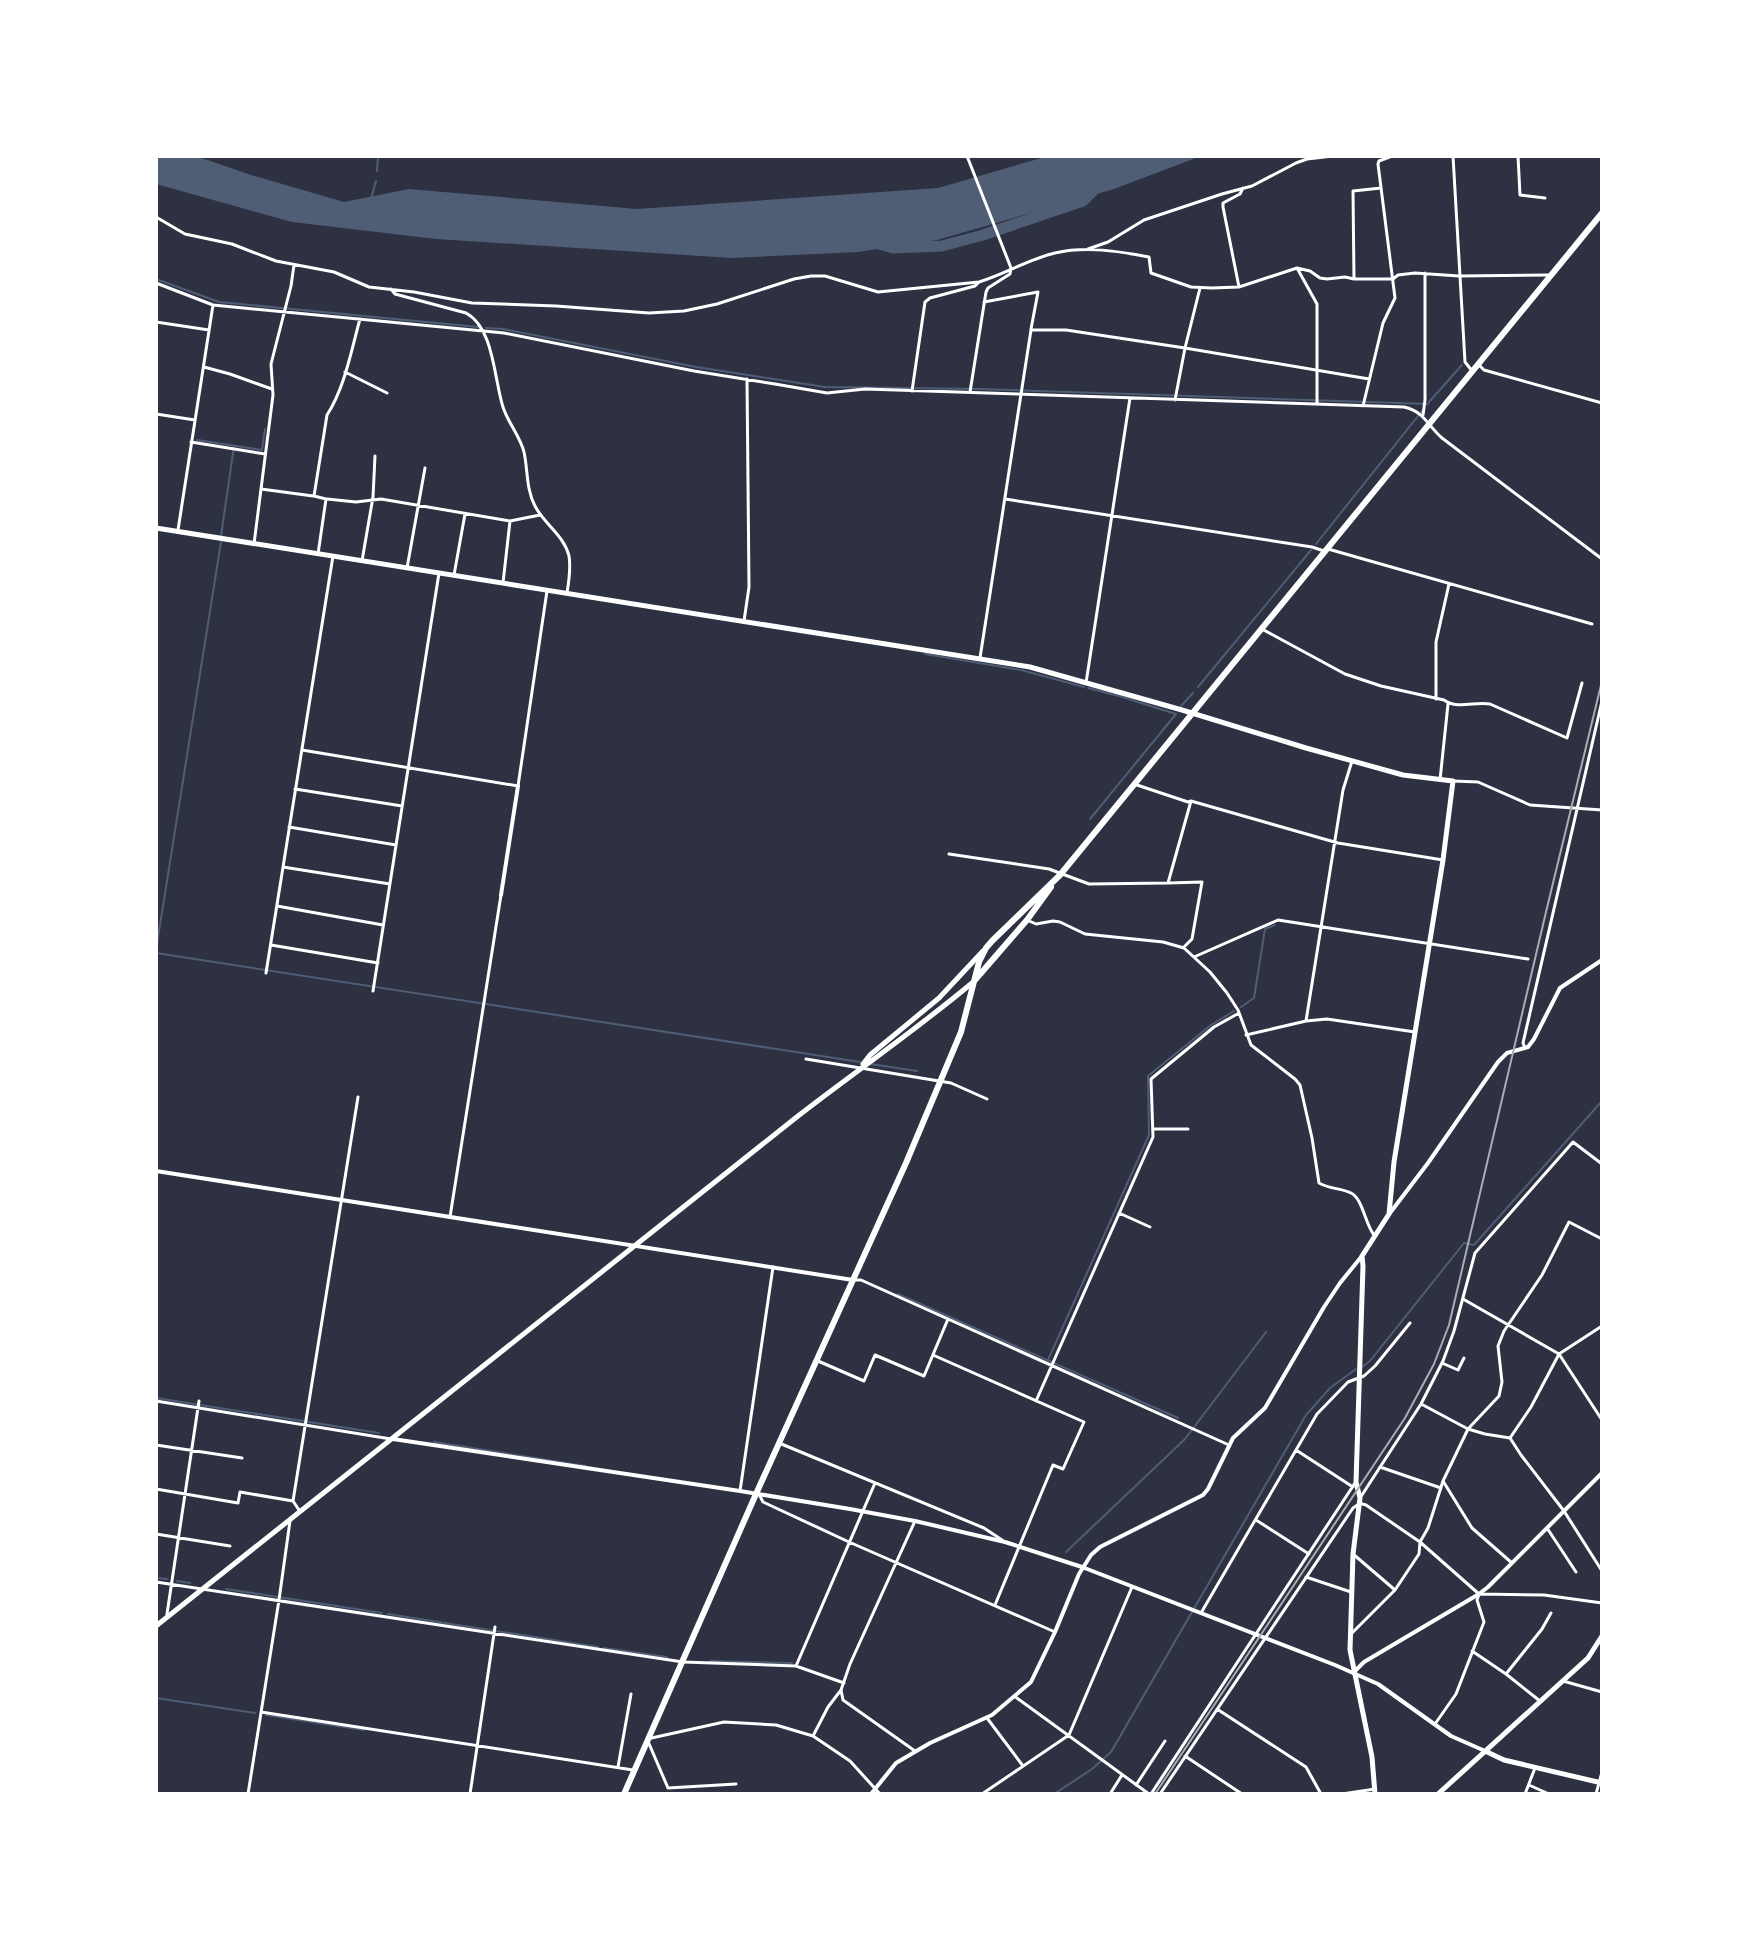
<svg xmlns="http://www.w3.org/2000/svg" width="1758" height="1950" font-family="'Titillium Web',sans-serif">
<style>
.water{fill:#4f5d75}
.lines{fill:none;stroke-linecap:round;stroke-linejoin:round}
.stream{stroke:#4f5d75;stroke-width:2}
.river{stroke:#4f5d75;stroke-width:11}
.minor{stroke:#fff;stroke-width:3}
.tertiary{stroke:#fff;stroke-width:4}
.secondary{stroke:#fff;stroke-width:5}
.primary{stroke:#fff;stroke-width:6}
.rail{stroke:#abadb3;stroke-width:2}
</style>
<rect width="100%" height="100%" fill="#2d3142"/>
<path class="water" d="M156,156H196L251,175L344,202L409,189L637,209L938,188L1048,156H1201L1114,189L937,240L858,252L732,258L436,239L292,222L156,184Z"/>
<g class="lines">
<path class="stream" d="M377,171L378,156
M371,199L376,181
M156,279L219,302L478,327
M486,328L503,329L696,367L825,387L979,389L1428,404
M1429,402L1462,365
M197,440L262,450L265,429
M221,536L234,446
M1316,544L1422,411
M925,654L1021,670L1084,687
M1198,687L1311,550
M1088,688L1119,696L1176,714L1090,819
M1181,706L1193,693
M156,950L221,542
M156,953L860,1062
M1241,1007L1254,998L1265,929L1275,925
M870,1064L917,1071
M898,1294L1178,1418
M1048,1360L1149,1135L1148,1076L1211,1025L1234,1011
M1362,1367L1370,1361L1464,1243L1474,1245L1602,1101
M156,1398L379,1433
M434,1442L586,1466
M1066,1552L1185,1439L1266,1332
M156,1578L167,1579
M177,1581L190,1583
M226,1589L382,1613
M388,1614L598,1647
M604,1648L667,1657
M710,1661L792,1663
M156,1698L255,1713
M266,1715L364,1730
M1054,1794L1092,1769L1111,1752L1306,1415L1330,1388L1356,1369"/>
<path class="river" d="M876,243L893,248L942,246L983,235L1083,201L1097,187"/>
<path class="minor" d="M967,156L1011,268L1010,274L988,288L986,292L970,392
M1453,156L1465,362L1473,372
M1518,156L1520,195L1545,198
M156,217L185,234L232,244L276,261L334,272L369,287L414,292L472,303L556,306L649,313L684,311L717,304L794,279L811,276H825L878,292L979,282
M1088,249L1108,242L1144,220L1222,194L1252,186L1296,163L1307,159L1333,156
M1297,268L1317,304V403
M1354,279L1353,191L1381,188
M156,283L213,305L504,333L694,371L775,384L827,393L865,389L1404,407C1425,412 1427,425 1442,438L1602,559
M1239,287L1223,207V203L1240,194L1243,188
M391,289L395,294L466,313C494,328 494,379 503,407C508,423 520,436 524,452C528,470 526,489 535,506C544,524 564,535 569,556C571,568 569,581 567,593
M984,302L1038,292L1031,329
M156,322L209,330
M1479,365L1484,370L1602,403
M204,367L230,374L272,389
M345,372L387,393
M912,391L925,302L930,298L975,286L979,282C1005,274 1029,259 1055,253C1086,246 1118,251 1149,257L1151,273L1191,287L1212,288L1239,287L1297,268L1310,271L1320,278L1327,279L1345,277L1354,279H1393L1398,275L1415,273L1459,276L1548,275
M1175,400L1185,348L1200,288
M1363,406L1383,323L1395,298L1378,164L1379,161L1392,156
M156,414L195,420
M1423,415L1425,400V273
M191,442L265,454
M261,489L313,496
M327,499L356,502L381,499L510,521L540,515
M1005,499L1312,547L1324,551
M178,530L213,305
M254,544L273,395L271,364L291,286L294,265
M1328,549L1592,624
M318,554L326,499L314,496L327,415C345,387 351,351 360,319
M362,561L373,497L375,456
M407,568L425,468
M454,575L465,514
M503,583L510,521
M744,621L749,587L747,379
M1262,629L1345,674L1381,686L1444,700C1458,710 1475,701 1490,704L1567,738L1582,683
M980,658L1031,330H1066L1185,348L1369,379
M1086,683L1130,398
M1436,699V642L1449,584
M302,750L518,786L547,591
M1440,780L1448,704
M1453,781L1478,782L1530,805L1602,810
M1134,784L1188,802L1191,801L1338,843L1443,860
M295,789L402,806
M289,827L396,845
M949,854L1049,869L1089,884L1168,883
M283,867L390,884
M277,906L383,925
M1027,920L1036,924L1053,921L1060,922L1085,934L1163,942L1184,948L1210,972L1227,993L1238,1010L1251,1045L1295,1079L1300,1085L1312,1138L1319,1183C1329,1189 1341,1188 1351,1193C1363,1199 1365,1224 1374,1235
M271,945L378,963
M1184,947L1192,939L1202,882L1168,883L1191,801
M1194,957L1278,920L1528,959
M266,973L333,556
M373,991L439,573
M1306,1021L1343,790L1352,761
M1246,1035L1306,1021L1327,1019L1415,1032
M1525,1048L1523,1043L1602,701
M806,1059L951,1083L987,1099
M1153,1129H1188
M1119,1213L1150,1227
M450,1217L501,895
M856,1280H861L1229,1445
M1463,1299L1559,1354L1602,1420
M933,1355L1084,1422L1063,1469L1053,1465L995,1605
M818,1361L864,1381L875,1355L924,1376L948,1319
M1442,1363L1458,1370L1464,1358
M156,1401L391,1439
M1036,1401L1153,1137L1151,1079L1214,1027L1239,1013
M1423,1405L1468,1429L1485,1434L1510,1438L1521,1455L1564,1511L1602,1571
M1510,1438L1531,1407L1559,1354L1602,1326
M779,1443L984,1528L1002,1540
M156,1445L242,1458
M1296,1450L1353,1487
M1380,1467L1441,1488
M1443,1481L1472,1528L1512,1563
M156,1489L238,1503L240,1492L293,1501
M740,1491L773,1267
M759,1494L763,1502L849,1542L1055,1632
M1360,1498L1421,1404L1443,1361L1454,1331L1475,1253L1573,1142L1602,1164
M1359,1503L1366,1505L1420,1542L1479,1594L1544,1595L1602,1603
M299,1510L293,1501L358,1097
M1256,1520L1309,1554
M1547,1528L1576,1572
M156,1534L230,1546
M1353,1554L1395,1590
M1306,1577L1351,1592
M156,1582L683,1662L796,1666L844,1683
M1201,1613L1317,1414L1348,1382L1364,1376L1375,1366L1410,1323
M167,1614L199,1401
M1352,1633L1395,1590L1419,1554L1420,1542L1428,1528L1443,1481L1468,1429L1499,1396L1502,1382L1498,1346L1504,1331L1542,1275L1569,1222L1602,1239
M1472,1651L1506,1674L1540,1701
M796,1666L875,1483
M1506,1674L1542,1629L1551,1613
M1563,1681L1602,1692
M841,1690L843,1700L915,1751
M1014,1696L1149,1794
M1217,1709L1306,1767L1321,1794
M261,1712L633,1770
M987,1718L1023,1766
M1435,1724L1456,1694L1484,1622L1477,1600L1479,1594
M813,1736L828,1707L841,1690L850,1664L915,1521
M1185,1756L1242,1794
M618,1767L631,1694
M736,1784L668,1788L647,1739L724,1722L776,1725L813,1736L850,1761L880,1794
M1136,1785L1165,1741
M1529,1785L1549,1794
M248,1794L279,1600L290,1521
M470,1794L495,1627
M982,1794L1069,1735L1132,1587
M1110,1794L1122,1775
M1151,1794L1355,1483
M1160,1794L1353,1508L1359,1504
M1342,1794L1375,1789
M1525,1794L1535,1768
M1596,1794L1602,1772"/>
<path class="tertiary" d="M501,895L518,786
M156,1171L853,1280
M1390,1213L1428,1163L1498,1062L1507,1053L1528,1047L1534,1039L1560,988L1602,960
M393,1439L740,1491L850,1509L915,1521L1005,1542L1082,1567L1335,1665L1378,1684L1451,1736L1485,1751
M1355,1671L1364,1662L1479,1594L1488,1587L1602,1473
M871,1794L896,1763L930,1743L992,1715L1031,1682L1055,1632L1079,1574L1091,1555L1100,1547L1203,1495L1208,1489L1233,1438L1265,1408L1324,1307L1340,1283L1362,1256"/>
<path class="secondary" d="M156,528L1030,667L1182,710L1306,748L1403,775L1453,781L1443,860L1394,1162L1389,1214L1362,1256L1363,1266L1356,1482L1360,1498L1353,1554L1350,1650L1372,1757L1375,1794
M863,1064L870,1055L939,998L983,951
M156,1626L798,1116C856,1071 916,1030 972,983
M1485,1751L1504,1760L1602,1783
M1438,1794L1588,1658L1602,1636"/>
<path class="primary" d="M1060,875L1602,213
M975,980L1027,920L1051,887
M624,1794L756,1494L906,1163L961,1032L979,962L986,948L992,941L1061,874"/>
<path class="rail" d="M1155,1794L1405,1418L1434,1364L1449,1325L1546,912L1602,681"/>
</g>
<rect width="1758" height="1950" fill="none" stroke="#ffffff" stroke-width="316"/>
</svg>
